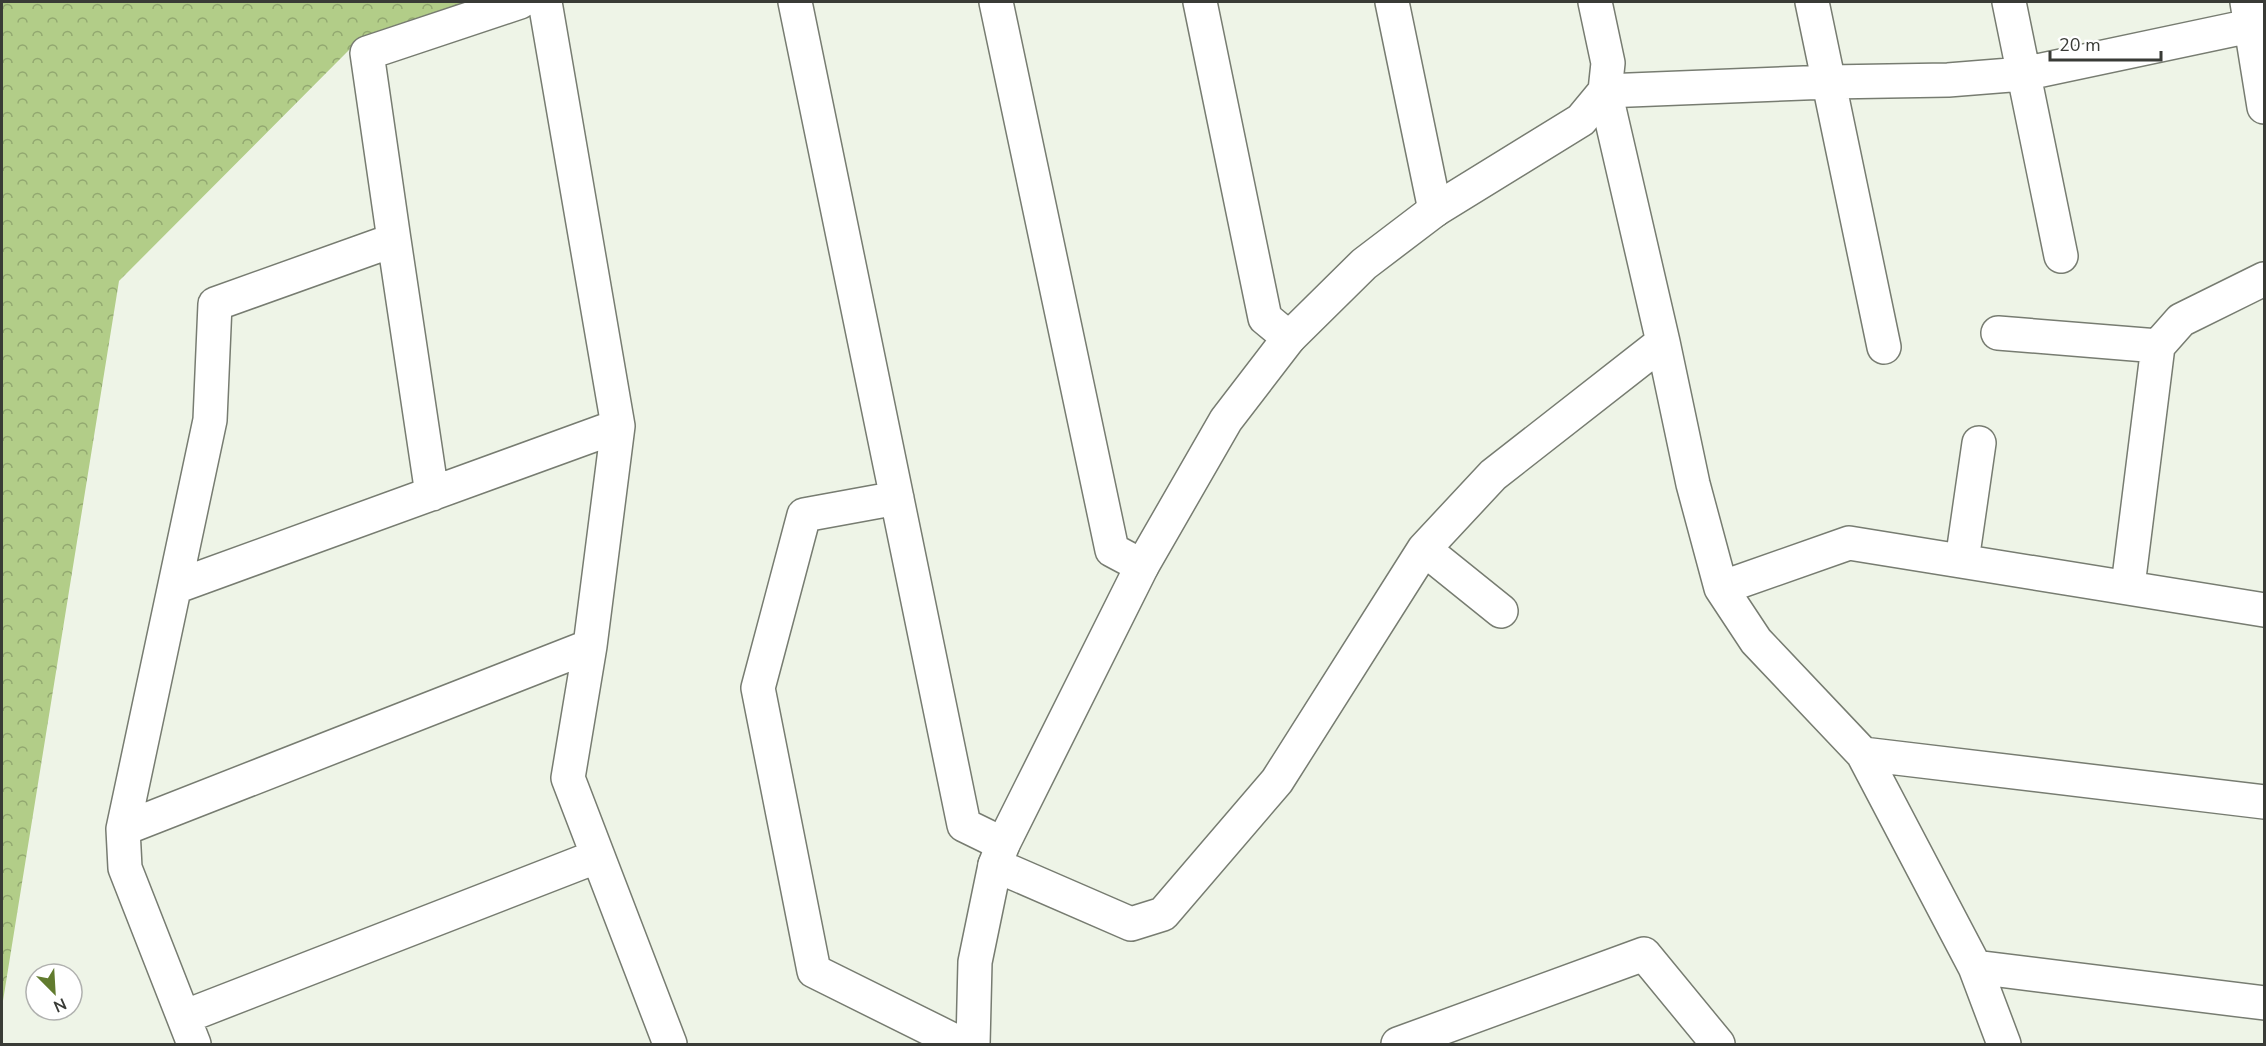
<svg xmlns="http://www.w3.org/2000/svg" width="2266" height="1046" font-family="'Nunito Sans',sans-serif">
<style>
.forest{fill:url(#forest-crowns)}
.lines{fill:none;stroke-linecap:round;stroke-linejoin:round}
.minor-casing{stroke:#777c71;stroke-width:36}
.tertiary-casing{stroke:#777c71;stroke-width:36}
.minor{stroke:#fff;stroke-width:33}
.tertiary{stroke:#fff;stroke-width:33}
</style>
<defs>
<pattern id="forest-crowns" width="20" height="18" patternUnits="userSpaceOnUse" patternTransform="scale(1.5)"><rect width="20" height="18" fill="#b2cd88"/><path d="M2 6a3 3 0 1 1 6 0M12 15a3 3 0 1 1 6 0" fill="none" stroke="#92a870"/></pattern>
</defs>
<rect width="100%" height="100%" fill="#eef4e7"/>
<path class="forest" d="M2,2H477L351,48L119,281L2,1007Z"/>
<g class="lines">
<defs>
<path id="minor" d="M545,2L618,426L590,646L568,778L670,1044
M795,2L964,825L1003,844
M996,2L1112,550L1142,566
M1200,2L1265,318L1289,338
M1392,2L1435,210
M1812,2L1884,347
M2009,2L2061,256
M2247,2L2264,107
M394,240L432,494
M1998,333L2158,346L2181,320L2264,279
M897,498L804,515L758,688L814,971L961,1044
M1424,549L1501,611
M1962,561L1979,443
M2128,586L2158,346
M175,587L618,426
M1721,588L1849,543L2264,610
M1863,754L2264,802
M123,829L590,646
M995,865L1131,924L1163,914L1277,781L1424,549L1493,475L1663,342
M1975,967L2264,1003
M184,1017L598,856
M194,1044L125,868L123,829L210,420L215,304L394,240L367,53L520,2
M1398,1044L1644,954L1718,1044
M2004,1044L1975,967L1863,754L1756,641L1721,588L1693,484L1663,342L1605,91L1829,82L1948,80L2023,74L2264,23"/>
<path id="tertiary" d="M973,1044L975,962L995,865L1003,844L1142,566L1226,420L1289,338L1364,264L1435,210L1581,120L1605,91L1608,63L1595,2"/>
</defs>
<use href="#minor" class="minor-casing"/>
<use href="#tertiary" class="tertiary-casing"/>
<use href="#minor" class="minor"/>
<use href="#tertiary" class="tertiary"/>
</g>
<rect width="2266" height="1046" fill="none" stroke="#393b36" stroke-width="6"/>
<g transform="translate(54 992) rotate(156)"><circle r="28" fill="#ffffff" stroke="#b0b1af" stroke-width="1.5"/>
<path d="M0-4.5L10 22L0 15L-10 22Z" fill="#617b2e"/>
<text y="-9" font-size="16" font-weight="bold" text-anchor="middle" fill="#393b36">N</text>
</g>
<path d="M2050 51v9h111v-9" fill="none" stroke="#393b36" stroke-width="3"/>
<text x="2059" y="51" font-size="18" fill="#393b36" stroke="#ffffff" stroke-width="4.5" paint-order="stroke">20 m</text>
</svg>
